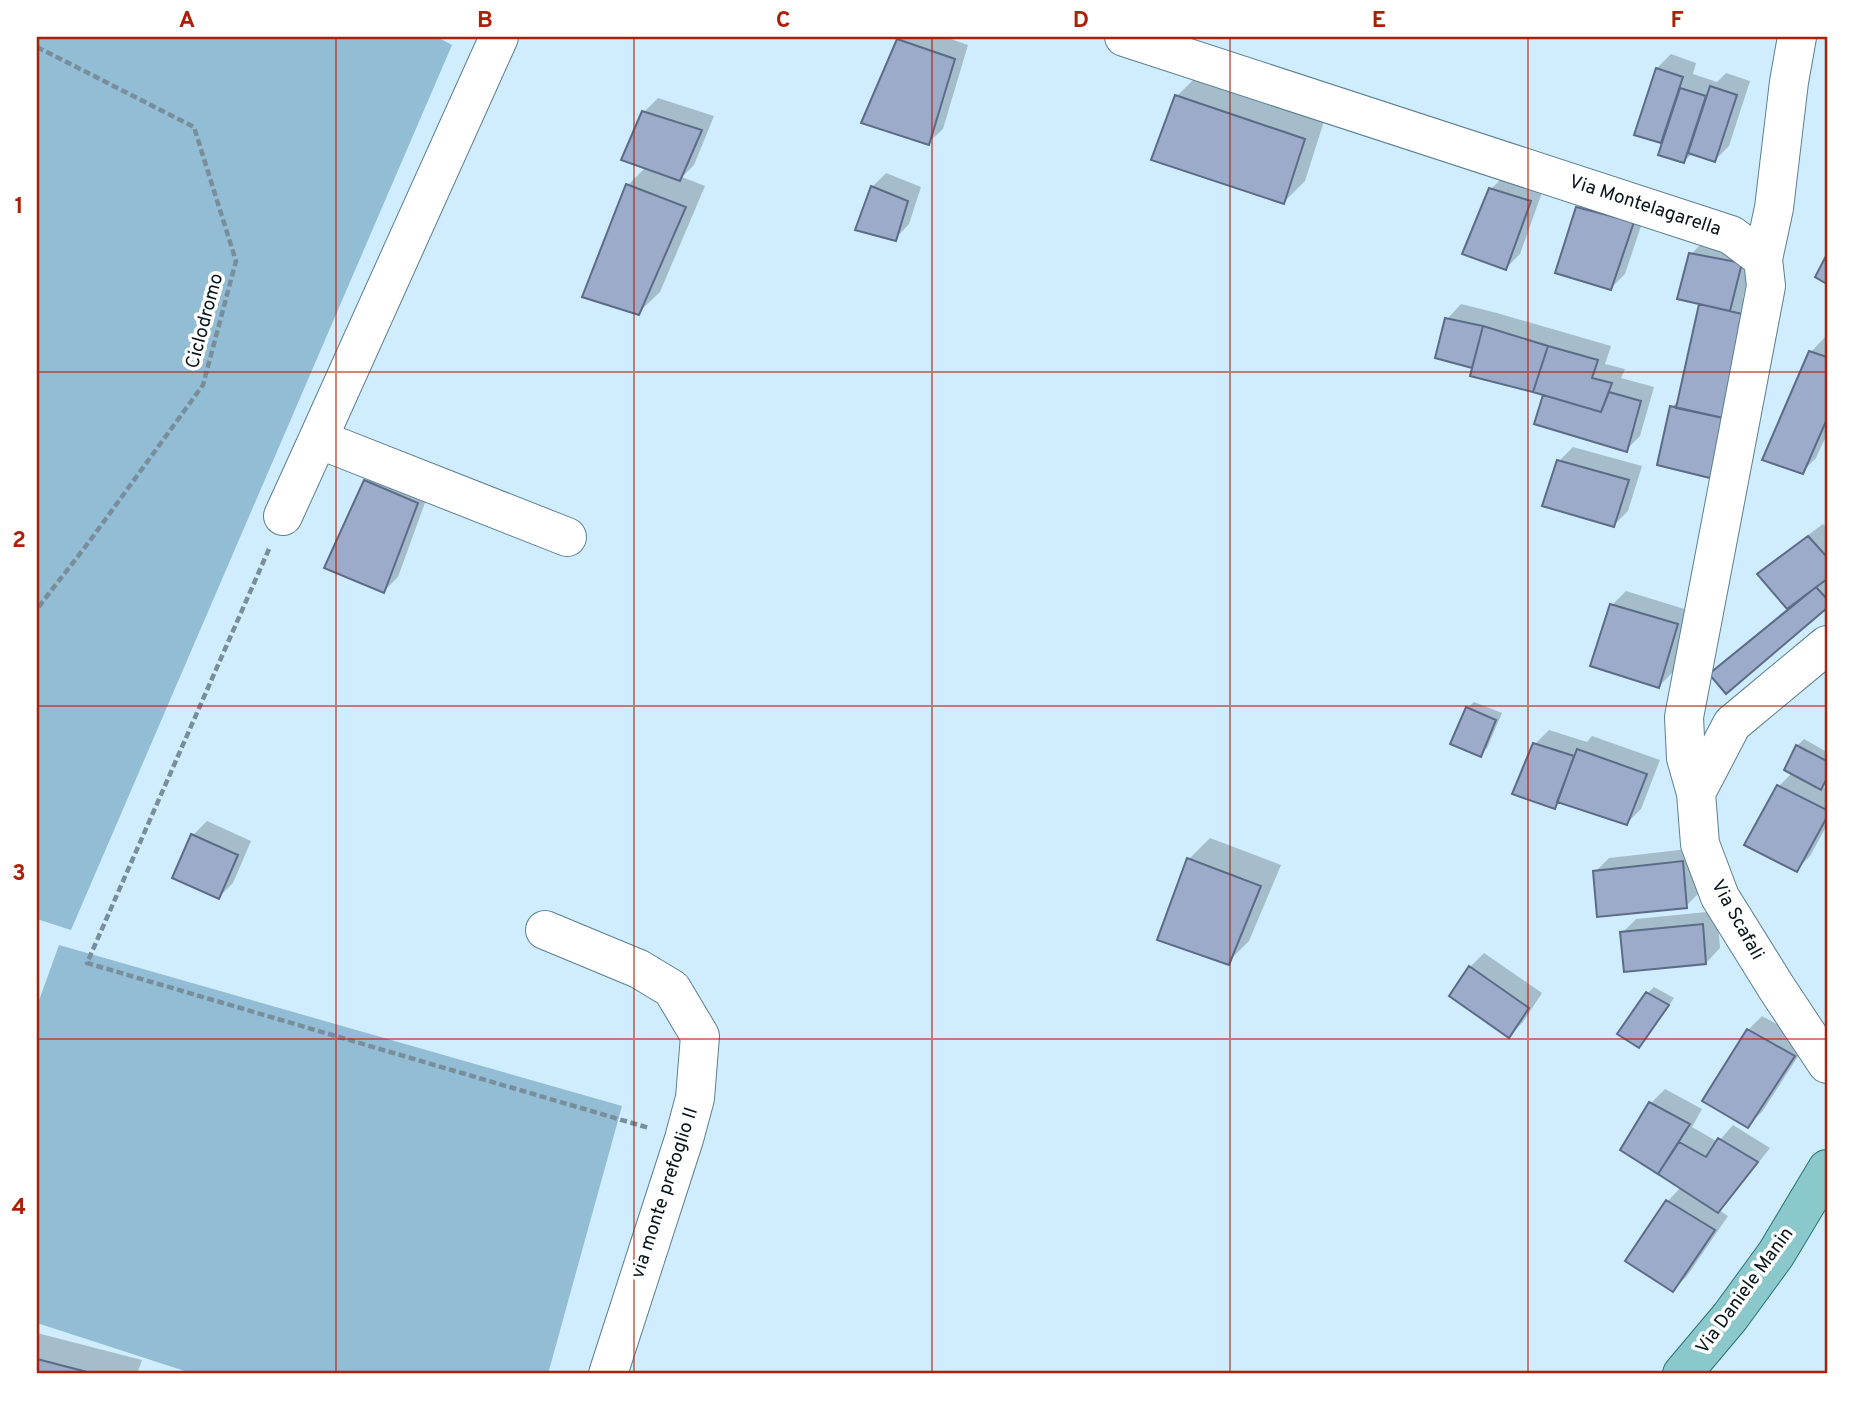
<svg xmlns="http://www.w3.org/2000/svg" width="1864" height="1411" font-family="Overpass,sans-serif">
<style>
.green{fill:#92bdd4}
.shadow{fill:#0003}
.building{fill:#9cabca;stroke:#5c6b87;stroke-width:2}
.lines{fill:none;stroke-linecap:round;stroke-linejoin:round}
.minor-casing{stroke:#5c7f91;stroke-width:40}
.major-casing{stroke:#2a7277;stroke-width:40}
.path{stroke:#788f9b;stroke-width:4.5;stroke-dasharray:7 3.5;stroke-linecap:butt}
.minor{stroke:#fff;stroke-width:38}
.major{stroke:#8bc8cb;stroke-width:38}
.grid{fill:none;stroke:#ad1f07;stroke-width:2;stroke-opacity:0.55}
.labels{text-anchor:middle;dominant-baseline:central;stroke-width:7;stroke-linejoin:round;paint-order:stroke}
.street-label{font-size:19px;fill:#07141b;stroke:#fff}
.neatline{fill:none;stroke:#ad1f07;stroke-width:2.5}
.grid-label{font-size:23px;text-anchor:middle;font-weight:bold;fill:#ad1f07}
</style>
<rect width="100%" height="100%" fill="#cfedfe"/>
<path class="green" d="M37,37H437L452,45L71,930L37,919Z
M59,945L622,1106L548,1374H194L37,1323V1006Z"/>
<path class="shadow" d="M901,37H945L968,45L943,129L928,143L898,40Z
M1671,54L1696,63L1693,74L1717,82L1726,73L1750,81L1729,146L1715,160L1693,153L1684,161L1663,142L1636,134L1657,68Z
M1198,75L1325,118L1305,181L1284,202L1177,96Z
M658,98L714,116L694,165L682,177L705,186L660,292L638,313L628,185L646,167L644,112Z
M886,173L921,187L909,224L895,239L872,187Z
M1505,175L1544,187L1520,254L1506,268L1491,189Z
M1591,194L1647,208L1625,274L1611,288L1577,208Z
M1705,240L1755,249L1743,298L1764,302L1728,463L1672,407L1680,399L1701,303L1691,254Z
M1461,304L1497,313L1611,346L1605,364L1625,369L1621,378L1654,387L1640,436L1626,450L1536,423L1545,394L1474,366L1437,357L1447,319Z
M1825,337L1827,338V434L1816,458L1802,472L1764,459L1811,352Z
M1573,447L1642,466L1628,511L1614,525L1559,461Z
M379,467L430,489L398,577L384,591L365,481Z
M1823,524L1827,528V606L1726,691L1711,674L1725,660L1789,607L1759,575L1773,561Z
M1626,591L1691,611L1673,672L1659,686L1612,605Z
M1474,702L1502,713L1487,748L1480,755L1467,708Z
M1549,730L1587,742L1592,736L1660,760L1641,809L1627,823L1561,801L1554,807L1535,744Z
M1804,739L1827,752V782L1822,787L1827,790V825L1810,856L1796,870L1779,786L1792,773L1786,769L1797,746Z
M207,821L251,841L233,883L219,897L174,877L193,835Z
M1210,838L1281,865L1249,941L1228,962L1189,859Z
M1697,848L1700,892L1686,906L1595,872L1609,858Z
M1717,911L1720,948L1706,963L1622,933L1636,919Z
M1484,953L1542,993L1523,1022L1509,1036L1470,967Z
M1654,987L1674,998L1646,1039L1639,1046L1648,993Z
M1762,1016L1808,1041L1762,1112L1747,1126L1748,1030Z
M1665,1089L1702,1109L1692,1127L1718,1142L1733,1125L1770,1148L1732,1196L1719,1210L1728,1216L1687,1276L1673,1290L1628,1261L1668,1201L1681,1187L1622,1150L1651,1103Z
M37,1333L142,1360L137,1374H37Z"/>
<path class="building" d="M897,39L955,59L929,145L861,123Z
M1656,68L1683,77L1661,143L1634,135Z
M1710,86L1737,95L1715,162L1688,153Z
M1680,88L1706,96L1684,163L1658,155Z
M1175,95L1305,139L1284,204L1151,160Z
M642,111L702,130L680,181L621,160Z
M626,184L686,207L639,315L582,297Z
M871,186L908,201L896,241L855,230Z
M1489,188L1531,201L1506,270L1462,254Z
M1576,207L1634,222L1611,290L1555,273Z
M1689,253L1742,263L1730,311L1677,299Z
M1827,254V284L1815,277Z
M1699,304L1751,316L1728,419L1676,408Z
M1445,318L1483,326L1472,368L1435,358Z
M1483,326L1548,346L1533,392L1470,376Z
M1548,346L1598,360L1592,378L1612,383L1601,412L1533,392Z
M1809,351L1827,357V419L1803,474L1762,460Z
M1609,392L1641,401L1627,452L1534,424L1543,395L1601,412Z
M1670,406L1728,419L1714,479L1657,465Z
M1557,460L1629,480L1614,527L1542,506Z
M364,480L418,503L384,593L324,568Z
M1808,536L1827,557V579L1787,609L1757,574Z
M1816,587L1827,599V608L1726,694L1709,674Z
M1610,604L1678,624L1659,688L1590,666Z
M1466,707L1496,720L1481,757L1450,744Z
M1533,743L1574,756L1555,809L1512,794Z
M1796,745L1827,761V778L1821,790L1784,770Z
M1577,749L1647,774L1627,825L1557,802Z
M1777,785L1827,810V817L1797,872L1744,845Z
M191,834L238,855L219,899L172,878Z
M1187,858L1261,886L1229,965L1157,940Z
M1683,861L1687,908L1597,917L1593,871Z
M1703,924L1706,964L1624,972L1620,932Z
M1469,966L1529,1008L1509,1038L1449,996Z
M1646,992L1669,1005L1639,1048L1617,1034Z
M1747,1029L1795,1056L1748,1128L1702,1101Z
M1649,1102L1690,1124L1658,1174L1620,1150Z
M1718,1138L1758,1162L1718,1213L1658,1174L1679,1142L1706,1157Z
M1666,1200L1715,1230L1673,1292L1625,1261Z
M37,1359L95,1374H37Z"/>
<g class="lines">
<defs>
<path id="minor" d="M499,37L318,439L567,537
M1124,37L1731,235L1763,259L1766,286L1684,717L1686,758L1696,793
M1763,259L1774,208L1789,82L1797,37
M283,516L318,439
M1827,645L1732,724L1696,793L1700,844L1720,897L1776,987L1827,1064
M545,930L639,969L672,989L700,1036L695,1098L684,1139L608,1374"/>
<path id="major" d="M1682,1374L1730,1317L1776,1254L1827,1169"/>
</defs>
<use href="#minor" class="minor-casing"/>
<use href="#major" class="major-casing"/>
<path class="path" d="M37,47L194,127L236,261L203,385L89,542L37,609
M269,549L87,963L649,1128"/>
<use href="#minor" class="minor"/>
<use href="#major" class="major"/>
</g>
<path class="grid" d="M336,37V1374M634,37V1374M932,37V1374M1230,37V1374M1528,37V1374M37,372H1827M37,706H1827M37,1039H1827"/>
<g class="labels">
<g class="street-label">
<text transform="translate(1645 206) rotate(18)">Via Montelagarella</text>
<text transform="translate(205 321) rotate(-75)">Ciclodromo</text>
<text transform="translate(1737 920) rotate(61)">Via Scafali</text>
<text transform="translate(665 1193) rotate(-72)">via monte prefoglio II</text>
<text transform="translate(1745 1291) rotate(-54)">Via Daniele Manin</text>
</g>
</g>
<rect width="1864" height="1411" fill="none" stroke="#ffffff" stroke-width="77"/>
<rect x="38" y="38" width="1788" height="1334" class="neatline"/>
<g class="grid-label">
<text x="187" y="27">A</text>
<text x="485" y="27">B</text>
<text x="783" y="27">C</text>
<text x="1081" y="27">D</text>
<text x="1379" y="27">E</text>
<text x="1677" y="27">F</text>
<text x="19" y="213">1</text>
<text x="19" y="547">2</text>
<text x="19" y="880">3</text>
<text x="19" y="1214">4</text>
</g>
</svg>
